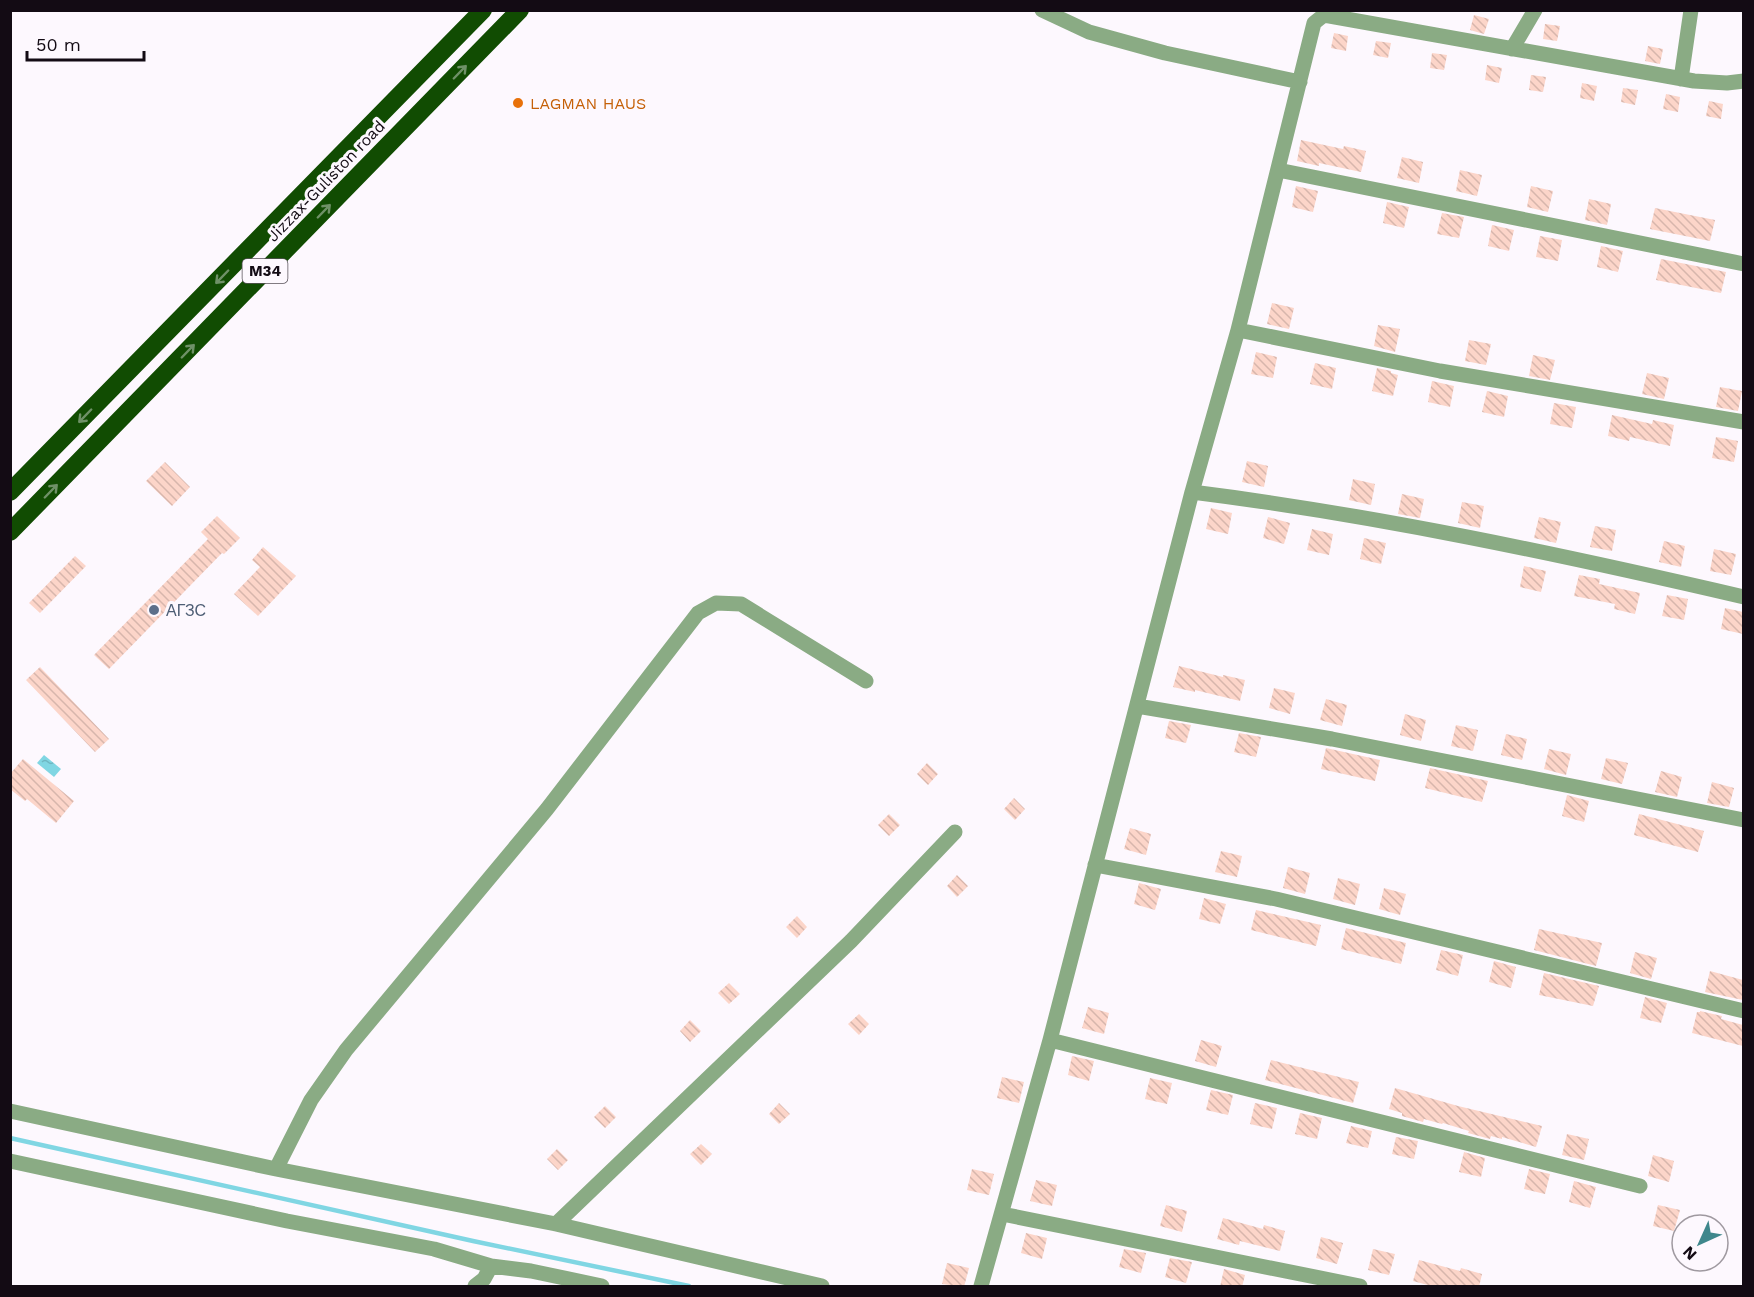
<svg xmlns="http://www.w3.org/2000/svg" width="1754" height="1297" font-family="'Work Sans',sans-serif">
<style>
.water{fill:url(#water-ripples)}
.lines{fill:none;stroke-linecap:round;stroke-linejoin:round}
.stream{stroke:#80d6e3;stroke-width:4.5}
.building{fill:url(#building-back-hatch)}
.minor{stroke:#8aab84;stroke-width:15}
.highway{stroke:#114c02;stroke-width:18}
.oneway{stroke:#6f9167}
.food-dot{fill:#e8710a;stroke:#fdf8fe;stroke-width:2}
.service-dot{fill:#5c6f8a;stroke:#fdf8fe;stroke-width:2}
.labels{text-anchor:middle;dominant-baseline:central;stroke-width:6;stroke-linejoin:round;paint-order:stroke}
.shield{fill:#fdf8fe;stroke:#59525a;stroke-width:1.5}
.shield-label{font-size:15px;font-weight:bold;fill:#130b14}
.food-label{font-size:16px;fill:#c56008;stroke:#fdf8fe;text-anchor:start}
.street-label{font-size:16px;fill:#130b14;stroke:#fdf8fe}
.service-label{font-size:16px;fill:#4e5e75;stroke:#fdf8fe;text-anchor:start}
</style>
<defs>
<pattern id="water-ripples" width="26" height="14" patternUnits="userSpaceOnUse" patternTransform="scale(1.5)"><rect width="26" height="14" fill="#80d6e3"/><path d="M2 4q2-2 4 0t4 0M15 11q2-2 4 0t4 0" fill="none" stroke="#6eb6c2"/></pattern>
<pattern id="building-back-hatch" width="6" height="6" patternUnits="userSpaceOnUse" patternTransform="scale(1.5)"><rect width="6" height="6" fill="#fcd5c9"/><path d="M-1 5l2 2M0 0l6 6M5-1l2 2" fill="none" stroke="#d7b6ac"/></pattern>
</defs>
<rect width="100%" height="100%" fill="#fdf8fe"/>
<path class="water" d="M44,755L61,769L54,777L37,763Z"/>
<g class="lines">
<path class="stream" d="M10,1138L473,1241L689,1286"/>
</g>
<path class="building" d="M1474,15L1489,19L1484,34L1470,30Z
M1545,24L1560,26L1557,41L1543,39Z
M1334,33L1348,36L1346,51L1331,48Z
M1376,41L1391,43L1388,58L1373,55Z
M1648,46L1663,49L1660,64L1645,61Z
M1432,53L1447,55L1444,70L1430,68Z
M1487,65L1502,68L1499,83L1485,80Z
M1531,75L1546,77L1543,92L1529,90Z
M1582,83L1597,86L1594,101L1580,98Z
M1623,88L1638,90L1635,105L1621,102Z
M1666,94L1680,97L1678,112L1663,109Z
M1709,101L1723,104L1721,119L1706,116Z
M1301,140L1343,149L1344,146L1366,151L1361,172L1319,163V166L1297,161Z
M1402,157L1423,162L1419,183L1397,178Z
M1460,170L1482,175L1477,196L1456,191Z
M1296,186L1318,191L1313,212L1292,207Z
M1531,186L1553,191L1548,212L1527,207Z
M1589,199L1611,204L1607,225L1585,220Z
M1387,202L1409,207L1404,228L1383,223Z
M1655,208L1715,220L1710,241L1650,229Z
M1442,213L1464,217L1459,238L1437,234Z
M1492,225L1514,230L1509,251L1488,246Z
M1540,236L1562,240L1558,261L1536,257Z
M1601,246L1623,251L1618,272L1597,267Z
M1661,259L1726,272L1721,293L1656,280Z
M1272,303L1294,308L1289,329L1267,324Z
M1378,325L1400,329L1395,352L1374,346Z
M1469,340L1491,344L1486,365L1465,361Z
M1256,352L1277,357L1273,378L1251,374Z
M1533,355L1555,360L1550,380L1529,376Z
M1315,363L1336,368L1332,389L1310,384Z
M1377,368L1391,371V373L1398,375L1393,396L1372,391Z
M1647,373L1669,378L1664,399L1642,394Z
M1432,381L1454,386L1450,407L1428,402Z
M1720,387L1742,391L1738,411L1716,407Z
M1487,391L1508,396L1504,417L1482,412Z
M1554,403L1576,407L1572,428L1550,424Z
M1612,415L1652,424L1653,420L1674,425L1670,446L1630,437L1629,441L1608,436Z
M1716,437L1738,441L1734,462L1712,458Z
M1247,461L1268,466L1264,487L1242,482Z
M165,462L190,487L172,506L146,481Z
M1353,479L1375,484L1371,505L1349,500Z
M1402,494L1424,499L1420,518L1398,514Z
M1462,502L1484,506L1480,528L1458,523Z
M1211,508L1232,513L1228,534L1206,529Z
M217,516L240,538L224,554L222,553L109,669L94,655L208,539L201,532Z
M1268,517L1290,523L1284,544L1263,538Z
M1539,517L1561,522L1556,543L1534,538Z
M1595,526L1616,530L1612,551L1590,547Z
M1312,529L1333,534L1329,555L1307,550Z
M1364,538L1386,543L1381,564L1360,559Z
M1664,541L1685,546L1681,567L1659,562Z
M263,547L296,576L258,616L234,594L260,567L252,560Z
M1714,549L1736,554L1731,575L1710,571Z
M75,556L86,566L40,613L29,603Z
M1524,566L1546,571L1541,592L1520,587Z
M1579,575L1600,579L1599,584L1640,593L1635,614L1614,609L1615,604L1574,596Z
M1667,595L1688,599L1684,620L1662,616Z
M1725,608L1743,612V634L1721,629Z
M1179,666L1223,677V675L1245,680L1240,701L1195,690V692L1173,687Z
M40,667L109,739L95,752L26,680Z
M1274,688L1295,693L1290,714L1269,708Z
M1326,699L1347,705L1342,726L1320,720Z
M1405,714L1426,720L1421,741L1400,735Z
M1169,721L1191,725L1186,743L1165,738Z
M1456,725L1478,730L1473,751L1451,746Z
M1239,733L1261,737L1256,757L1234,752Z
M1506,734L1527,739L1522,760L1501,755Z
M1326,748L1380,760L1375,781L1321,769Z
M1549,749L1571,754L1566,775L1544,769Z
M1606,758L1628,763L1622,784L1601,779Z
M23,759L74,801L56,823L27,799L25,801L10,789V774Z
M927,763L938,774L928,785L917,774Z
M1430,768L1488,781L1482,802L1425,788Z
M1661,771L1682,777L1677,797L1655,792Z
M1712,782L1734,788L1729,807L1707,803Z
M1567,795L1589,801L1584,822L1562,816Z
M1014,798L1025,809L1015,820L1004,809Z
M889,814L900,825L889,836L878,825Z
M1639,814L1704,831L1698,852L1634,835Z
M1130,828L1151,834L1146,855L1124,849Z
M1221,851L1242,856L1237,877L1215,872Z
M1288,867L1310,873L1305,894L1283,888Z
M957,875L968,886L957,897L947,886Z
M1338,878L1360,884L1355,905L1333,899Z
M1139,883L1161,889L1155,910L1134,904Z
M1384,888L1406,894L1400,915L1379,909Z
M1204,898L1226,904L1220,924L1199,919Z
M1256,910L1321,925L1316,946L1251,930Z
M797,916L807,927L797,938L786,927Z
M1346,928L1406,943L1401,964L1341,949Z
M1539,929L1602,943L1596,966L1534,950Z
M1441,950L1463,955L1458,976L1436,970Z
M1635,952L1657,958L1651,979L1630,973Z
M1494,961L1516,967L1511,988L1489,982Z
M1710,971L1743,980V1000L1705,992Z
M1544,973L1599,986L1593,1006L1539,995Z
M729,983L740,994L729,1004L718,993Z
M1645,997L1667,1003L1661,1023L1640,1018Z
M1088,1007L1109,1013L1104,1034L1082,1028Z
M1700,1011L1722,1016L1721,1019L1743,1025V1046L1692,1033L1697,1012H1700Z
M859,1014L869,1024L859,1035L848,1024Z
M690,1020L701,1031L690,1042L680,1031Z
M1201,1040L1222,1046L1216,1067L1195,1061Z
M1072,1056L1094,1061L1089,1081L1068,1075Z
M1271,1060L1359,1082L1353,1103L1265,1080Z
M1002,1077L1024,1082L1019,1103L997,1098Z
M1150,1078L1172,1083L1167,1104L1145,1099Z
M1395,1088L1458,1106L1542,1126L1536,1147L1502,1137V1139L1491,1136L1490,1139L1468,1133L1469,1131L1443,1123L1442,1124L1424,1119L1423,1122L1402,1116V1113L1389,1109Z
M1211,1090L1233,1095L1228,1115L1206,1110Z
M779,1103L790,1114L779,1124L769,1114Z
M1255,1103L1277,1108L1272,1129L1250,1124Z
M605,1106L616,1117L605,1128L594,1117Z
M1300,1113L1322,1118L1317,1139L1295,1134Z
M1351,1126L1372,1131L1368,1148L1346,1143Z
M1567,1134L1589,1139L1584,1160L1562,1155Z
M1396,1137L1418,1141L1414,1159L1392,1154Z
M701,1144L712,1154L701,1165L690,1154Z
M557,1149L568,1160L558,1170L547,1159Z
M1464,1152L1485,1158L1481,1177L1459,1172Z
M1653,1155L1674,1161L1669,1182L1648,1176Z
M972,1169L994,1174L989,1195L967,1190Z
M1529,1169L1550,1174L1545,1194L1524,1189Z
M1036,1180L1057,1185L1052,1206L1030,1201Z
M1574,1181L1596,1187L1590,1208L1569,1202Z
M1166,1205L1187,1211L1182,1232L1160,1226Z
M1658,1205L1680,1210L1674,1231L1653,1226Z
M1223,1218L1263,1229L1264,1225L1285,1231L1280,1251L1240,1241L1239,1245L1217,1239Z
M1026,1233L1047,1238L1042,1259L1021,1253Z
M1321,1237L1343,1243L1337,1264L1316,1258Z
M1124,1249L1146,1253L1141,1273L1119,1267Z
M1373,1249L1395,1254L1389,1275L1368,1270Z
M1170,1258L1192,1262L1186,1283L1165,1277Z
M1419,1260L1460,1271L1461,1268L1482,1274L1479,1287H1435L1413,1281Z
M947,1263L969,1268L964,1287L942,1284Z
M1224,1269L1245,1275L1242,1287H1220Z"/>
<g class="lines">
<path class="minor" d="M1042,10L1089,32L1165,53L1300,82
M1512,49L1535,10
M1681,79L1691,10
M1278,170L1744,264
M1238,330L1440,371L1744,422
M1192,492C1376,515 1563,555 1744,597
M1137,706L1332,739L1744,820
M1095,865L1276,899L1744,1011
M1050,1040L1640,1186
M10,1111L276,1169L556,1224L822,1286
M10,1161L287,1221L434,1249L491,1266L531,1271L602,1286
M276,1169L311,1100L346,1050L547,809L698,613L716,603L741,604L866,681
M1002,1214L1360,1286
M556,1224L851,941L955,832
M475,1286L484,1279L491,1266
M981,1286L1050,1040L1192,492L1238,330L1314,23L1324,15L1694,81L1727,83L1744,81"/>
<path class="highway" d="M10,492L483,10
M10,532L520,10"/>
</g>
<defs><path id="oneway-shaft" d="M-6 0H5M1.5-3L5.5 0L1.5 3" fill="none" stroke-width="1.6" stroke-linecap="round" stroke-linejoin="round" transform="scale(1.5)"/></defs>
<g class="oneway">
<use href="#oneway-shaft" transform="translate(460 72) rotate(-46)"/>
<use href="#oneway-shaft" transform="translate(324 211) rotate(-46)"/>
<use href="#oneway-shaft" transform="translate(222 277) rotate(134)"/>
<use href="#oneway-shaft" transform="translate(188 351) rotate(-46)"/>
<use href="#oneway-shaft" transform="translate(85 416) rotate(134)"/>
<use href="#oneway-shaft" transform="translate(51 491) rotate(-46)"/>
</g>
<circle class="food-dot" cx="518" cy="103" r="6"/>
<circle class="service-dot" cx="154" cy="610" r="6"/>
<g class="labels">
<rect class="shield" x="242.5" y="259" width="45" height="24" rx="4.5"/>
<g class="shield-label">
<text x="265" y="271">M34</text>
</g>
<g class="food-label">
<text x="530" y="103">LAGMAN HAUS</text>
</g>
<g class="street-label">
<text transform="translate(326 181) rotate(-46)">Jizzax-Guliston road</text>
</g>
<g class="service-label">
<text x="166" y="610">АГЗС</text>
</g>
</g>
<rect width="1754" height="1297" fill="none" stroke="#130b14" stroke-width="24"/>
<g transform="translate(1700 1243) rotate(225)"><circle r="28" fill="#fdf8fe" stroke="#9f99a0" stroke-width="1.5"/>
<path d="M0-4.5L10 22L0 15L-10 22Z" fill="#3f878c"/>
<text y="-9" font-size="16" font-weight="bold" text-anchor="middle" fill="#130b14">N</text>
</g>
<path d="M27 51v9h117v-9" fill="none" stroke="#130b14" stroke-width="3"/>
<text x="36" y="51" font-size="18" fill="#130b14" stroke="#fdf8fe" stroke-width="4.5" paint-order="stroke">50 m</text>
</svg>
